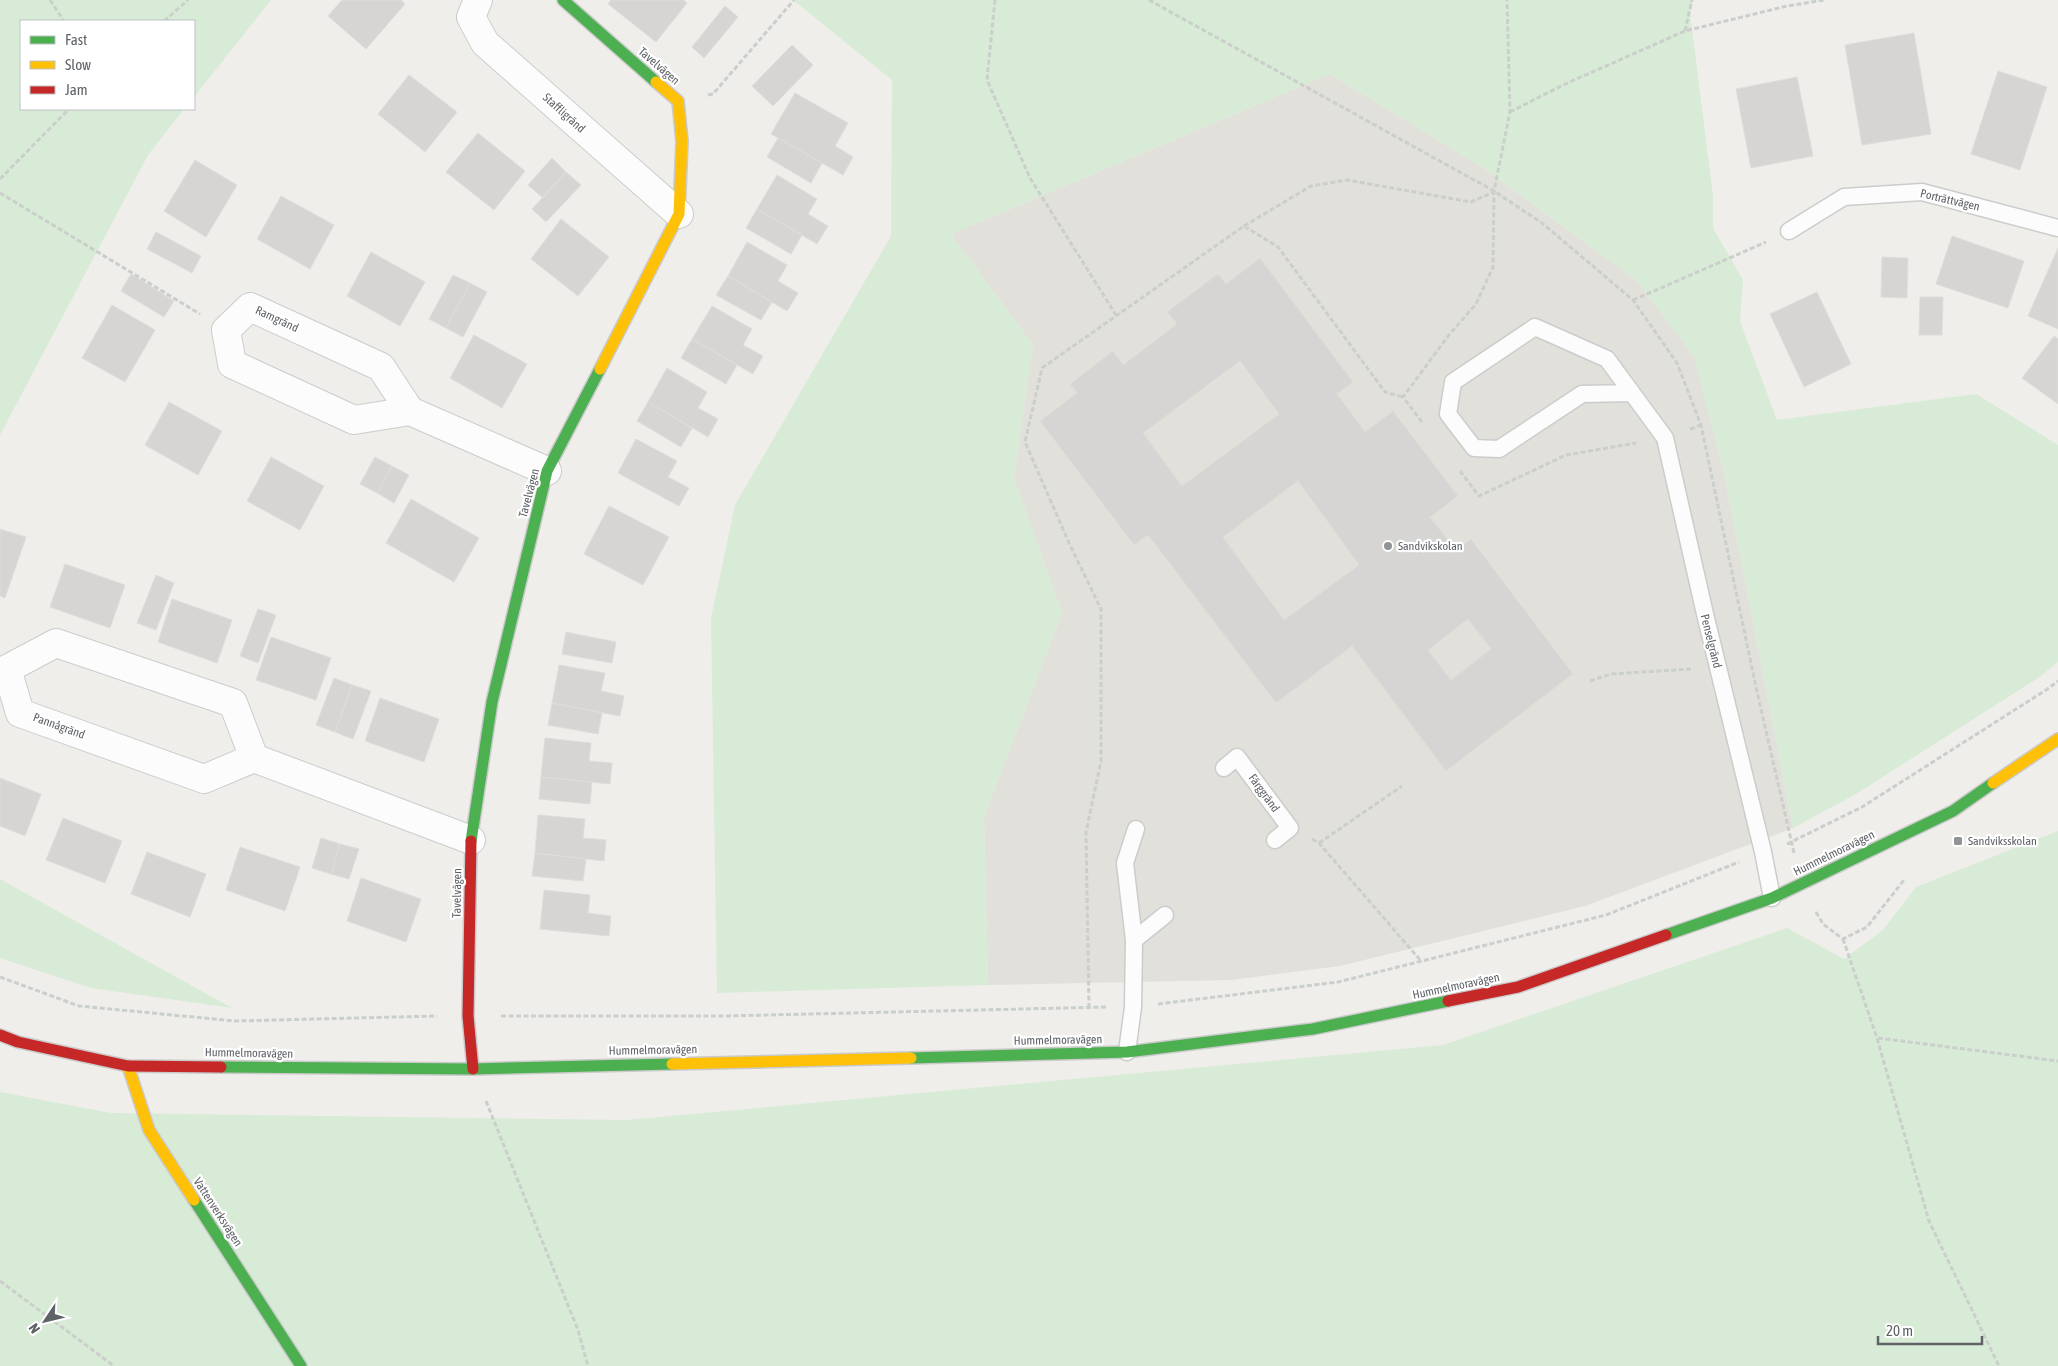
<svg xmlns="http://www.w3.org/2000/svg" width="2058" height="1366" font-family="'Asap Condensed',sans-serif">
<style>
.education{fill:#e2e0da}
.green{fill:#d8ebd6}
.building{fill:#d6d5d3;stroke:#deddd9;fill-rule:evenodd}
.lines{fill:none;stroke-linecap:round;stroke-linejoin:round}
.lane-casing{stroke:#cbcccc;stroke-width:19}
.street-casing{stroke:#cbcccc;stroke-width:30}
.fast-casing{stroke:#cacacb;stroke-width:14}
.slow-casing{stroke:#cacacb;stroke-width:14}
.jam-casing{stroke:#cacacb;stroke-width:14}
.path{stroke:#cacfcc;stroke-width:3;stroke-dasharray:5 2.5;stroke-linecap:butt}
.lane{stroke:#fdfcfc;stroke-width:16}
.street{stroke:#fdfcfc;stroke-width:28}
.fast{stroke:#4caf50;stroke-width:11}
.slow{stroke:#ffc107;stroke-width:11}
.jam{stroke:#c62828;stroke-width:11}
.poi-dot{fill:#919496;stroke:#fff;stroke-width:2}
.labels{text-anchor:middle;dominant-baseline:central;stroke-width:4.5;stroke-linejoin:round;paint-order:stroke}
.street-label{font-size:12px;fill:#5f6368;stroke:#fff}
.poi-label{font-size:12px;fill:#5f6368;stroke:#fff;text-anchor:start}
</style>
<rect width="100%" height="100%" fill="#efeeea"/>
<path class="education" d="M1330,74L1485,169L1636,280L1694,356L1725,478L1793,828L1585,906L1340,966L1231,980L988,985L984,817L1062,613L1014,478L1033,345L951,234Z"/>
<path class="green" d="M0,0H271L194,97V21H21V109H184L148,155L0,435Z
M793,0H1693L1690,13L1713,196V228L1743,280L1740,321L1777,420L1976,394L2058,445V662L2038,678L1856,794L1793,828L1725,478L1694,356L1636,280L1485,169L1330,74L951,234L1033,345L1014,478L1062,613L984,817L988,985L717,993L711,618L735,505L891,236L892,80Z
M2058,831V1366H0V1092L111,1113L627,1120L1443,1045L1787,928L1844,959L1883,930L1916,887Z
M0,879L232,1008L91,988L0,958Z"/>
<path class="building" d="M342,0H401L405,4L366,49L328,16Z
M611,0H683L687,3L656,42L608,4Z
M725,6L738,17L704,58L692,47Z
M1914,33L1931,134L1862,145L1845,45Z
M792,45L813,65L773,106L752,86Z
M1998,71L2047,87L2020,170L1971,154Z
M409,75L457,112L425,152L378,114Z
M1797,77L1813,156L1751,168L1736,89Z
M795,93L848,123L835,146L853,157L843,175L771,134Z
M478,133L525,171L494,210L446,172Z
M778,138L822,163L811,183L767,157Z
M552,158L566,172L543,198L528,185Z
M195,160L237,185L206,237L164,211Z
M566,172L581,185L546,222L532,209Z
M777,175L817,199L808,214L828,226L817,244L757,209Z
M281,196L334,225L310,269L257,239Z
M757,209L802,235L791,254L746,228Z
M561,219L609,257L578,296L531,259Z
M156,232L201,256L192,273L147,249Z
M1952,236L2024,261L2008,308L1936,284Z
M747,242L787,265L778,281L798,293L787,311L728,276Z
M2058,248V329L2028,316Z
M371,252L425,282L400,326L347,296Z
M1882,257L1908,258L1907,298L1881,297Z
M1260,258L1353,382L1337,394L1365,432L1393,411L1458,496L1430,517L1456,550L1471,539L1573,674L1446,771L1352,646L1276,703L1148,535L1134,545L1040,421L1077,393L1070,384L1113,351L1123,365L1177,324L1167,312L1218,274L1226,284ZM1240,361L1279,414L1182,486L1143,433ZM1298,481L1359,565L1284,620L1223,537ZM1468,619L1491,649L1451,680L1428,650Z
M131,274L174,301L164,317L121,291Z
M453,275L470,283L446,328L429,319Z
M728,276L772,302L761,320L716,295Z
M470,283L487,292L463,337L446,328Z
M1817,292L1851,364L1804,387L1770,314Z
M1920,297H1943L1942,335H1919Z
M112,305L155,330L125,382L82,358Z
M712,306L752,329L743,345L763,356L753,374L692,339Z
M474,335L527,364L502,408L450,378Z
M2054,336L2058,339V404L2022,378Z
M692,339L737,365L726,384L681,358Z
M667,368L707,392L698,408L718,419L708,437L648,402Z
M169,402L222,431L198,475L145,445Z
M648,402L692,428L681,447L637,421Z
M636,439L677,461L668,477L689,488L679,506L618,473Z
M271,457L324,486L300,530L247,501Z
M375,457L392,466L377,493L360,484Z
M392,466L409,475L394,503L377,493Z
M411,499L479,538L454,582L386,543Z
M609,506L669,537L643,585L584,554Z
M0,529L26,537L5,598L0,596Z
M65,564L125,585L110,628L50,607Z
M156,575L174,583L156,630L137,623Z
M172,599L232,620L217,663L158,642Z
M258,609L276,615L258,663L240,656Z
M566,632L616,642L612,663L562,654Z
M271,637L331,658L316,700L256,680Z
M559,665L605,673L601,691L624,696L620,716L552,703Z
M334,678L352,685L335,732L316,725Z
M352,685L371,691L353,739L335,732Z
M380,698L439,719L424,762L365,741Z
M552,703L602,713L598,734L548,725Z
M545,738L591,743L589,761L612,763L610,784L541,777Z
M541,777L592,782L590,804L539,799Z
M0,778L41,794L25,836L0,826Z
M538,815L585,819L583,838L606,840L604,861L535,853Z
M63,818L122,841L105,883L46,860Z
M321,838L340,844L331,874L312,868Z
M340,844L359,849L349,879L331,874Z
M240,847L300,867L285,911L226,890Z
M147,852L206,874L190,917L131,894Z
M535,853L586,859L583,881L532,876Z
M361,878L421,899L406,942L347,921Z
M544,890L590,895L588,913L611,916L609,936L540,929Z"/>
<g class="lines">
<defs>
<path id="lane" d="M1789,231L1844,197L1922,192L2058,228
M1632,393L1582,394L1499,449L1474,448L1448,414L1453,382L1535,327L1607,359L1665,438L1705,614L1763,852L1772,898
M1224,768L1237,757L1290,828L1275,840
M1134,940L1125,863L1136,829
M1127,1052L1133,1007L1134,940L1165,915"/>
<path id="street" d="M478,0L471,17L485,43L679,214
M410,411L354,420L232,364L226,330L250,307L381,367L410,411L547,471
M254,758L204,779L20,713L7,669L56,643L233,703L254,758L471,840"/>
<path id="fast" d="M563,0L656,82
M471,841L492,702L547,471L600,369
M1666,935L1772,898L1953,811L1993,783
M911,1058L1127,1052L1313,1029L1448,1001
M221,1067L473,1069L672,1064
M194,1200L301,1366"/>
<path id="slow" d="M600,369L679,214L682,141L678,101L656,82
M1993,783L2058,739
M672,1064L911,1058
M128,1066L149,1130L194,1200"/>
<path id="jam" d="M471,841L468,1016L473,1069
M1448,1001L1518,987L1666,935
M0,1035L18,1042L128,1066L221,1067"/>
</defs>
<use href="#lane" class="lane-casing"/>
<use href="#street" class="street-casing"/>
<use href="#fast" class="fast-casing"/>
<use href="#slow" class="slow-casing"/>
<use href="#jam" class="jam-casing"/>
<path class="path" d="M50,0L64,21
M995,0L987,80L1030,178L1116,315
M1149,0L1494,191L1542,223L1633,300L1677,363L1701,425L1756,687L1794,853
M164,21L188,0
M1685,31L1692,0
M708,95L713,94L794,0
M1510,112L1563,85L1685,31L1787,6L1824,0
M0,179L69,109
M0,193L200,314
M1244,226L1311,186L1347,180L1471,202L1494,192
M1633,300L1766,242
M1422,422L1403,397L1449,335L1476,304L1493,267L1494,191L1510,112L1507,0
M1690,429L1701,425
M1460,471L1479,496L1566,455L1636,443
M1590,681L1611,674L1691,669
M1312,839L1319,843L1421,961
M1319,843L1402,786
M1787,844L1862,807L2046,690L2058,681
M1816,912L1823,924L1843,939L1867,927L1904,880
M1843,939L1877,1038L1929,1221L1999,1366
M0,977L79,1006L235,1021L437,1016
M1158,1004L1338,982L1606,915L1739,862
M1089,1008L1086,832L1101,761V609L1069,543L1025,442L1042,368L1244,226L1278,247L1385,392L1403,397
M501,1016H725L1107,1007
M1878,1038L2058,1061
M486,1101L578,1330L588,1366
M0,1281L114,1366"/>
<use href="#lane" class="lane"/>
<use href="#street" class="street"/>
<use href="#fast" class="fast"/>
<use href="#slow" class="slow"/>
<use href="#jam" class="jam"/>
</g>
<g class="poi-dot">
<circle cx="1388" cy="546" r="5"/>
<rect x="1953" y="836" width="10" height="10" rx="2.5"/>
</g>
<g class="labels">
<g class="street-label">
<text transform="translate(659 66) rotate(41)">Tavelvägen</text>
<text transform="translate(564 113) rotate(42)">Staffligränd</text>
<text transform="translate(1950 200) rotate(13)">Porträttvägen</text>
<text transform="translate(277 319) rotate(25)">Ramgränd</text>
<text transform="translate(529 493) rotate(-75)">Tavelvägen</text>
<text transform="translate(1711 641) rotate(76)">Penselgränd</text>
<text transform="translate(59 726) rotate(20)">Pannågränd</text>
<text transform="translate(1264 793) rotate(54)">Färggränd</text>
<text transform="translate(1834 853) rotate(-26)">Hummelmoravägen</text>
<text transform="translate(457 893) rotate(-89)">Tavelvägen</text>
<text transform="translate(1456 986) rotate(-12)">Hummelmoravägen</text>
<text transform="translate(1058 1040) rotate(-1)">Hummelmoravägen</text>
<text transform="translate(653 1050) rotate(-1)">Hummelmoravägen</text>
<text transform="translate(249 1053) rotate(1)">Hummelmoravägen</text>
<text transform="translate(218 1212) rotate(57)">Vattenverksvägen</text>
</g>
<g class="poi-label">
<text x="1398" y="546">Sandvikskolan</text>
<text x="1968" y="841">Sandviksskolan</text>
</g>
</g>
<rect x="20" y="20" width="175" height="90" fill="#ffffff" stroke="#bfc1c3"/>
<rect x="30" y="36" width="25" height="8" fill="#4caf50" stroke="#bfc1c3"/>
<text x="65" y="45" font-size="15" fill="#5f6368">Fast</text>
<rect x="30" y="61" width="25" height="8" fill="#ffc107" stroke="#bfc1c3"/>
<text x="65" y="70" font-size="15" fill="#5f6368">Slow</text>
<rect x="30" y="86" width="25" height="8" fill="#c62828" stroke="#bfc1c3"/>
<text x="65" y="95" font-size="15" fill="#5f6368">Jam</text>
<g transform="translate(45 1321) rotate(235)" stroke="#ffffff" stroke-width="4" paint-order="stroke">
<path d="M0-4L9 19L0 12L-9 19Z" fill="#5f6368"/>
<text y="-8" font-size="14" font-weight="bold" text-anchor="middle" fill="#5f6368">N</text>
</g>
<path d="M1878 1336v8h104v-8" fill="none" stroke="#5f6368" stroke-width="2.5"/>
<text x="1886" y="1336" font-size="15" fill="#5f6368" stroke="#ffffff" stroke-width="4" paint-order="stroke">20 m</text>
</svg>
